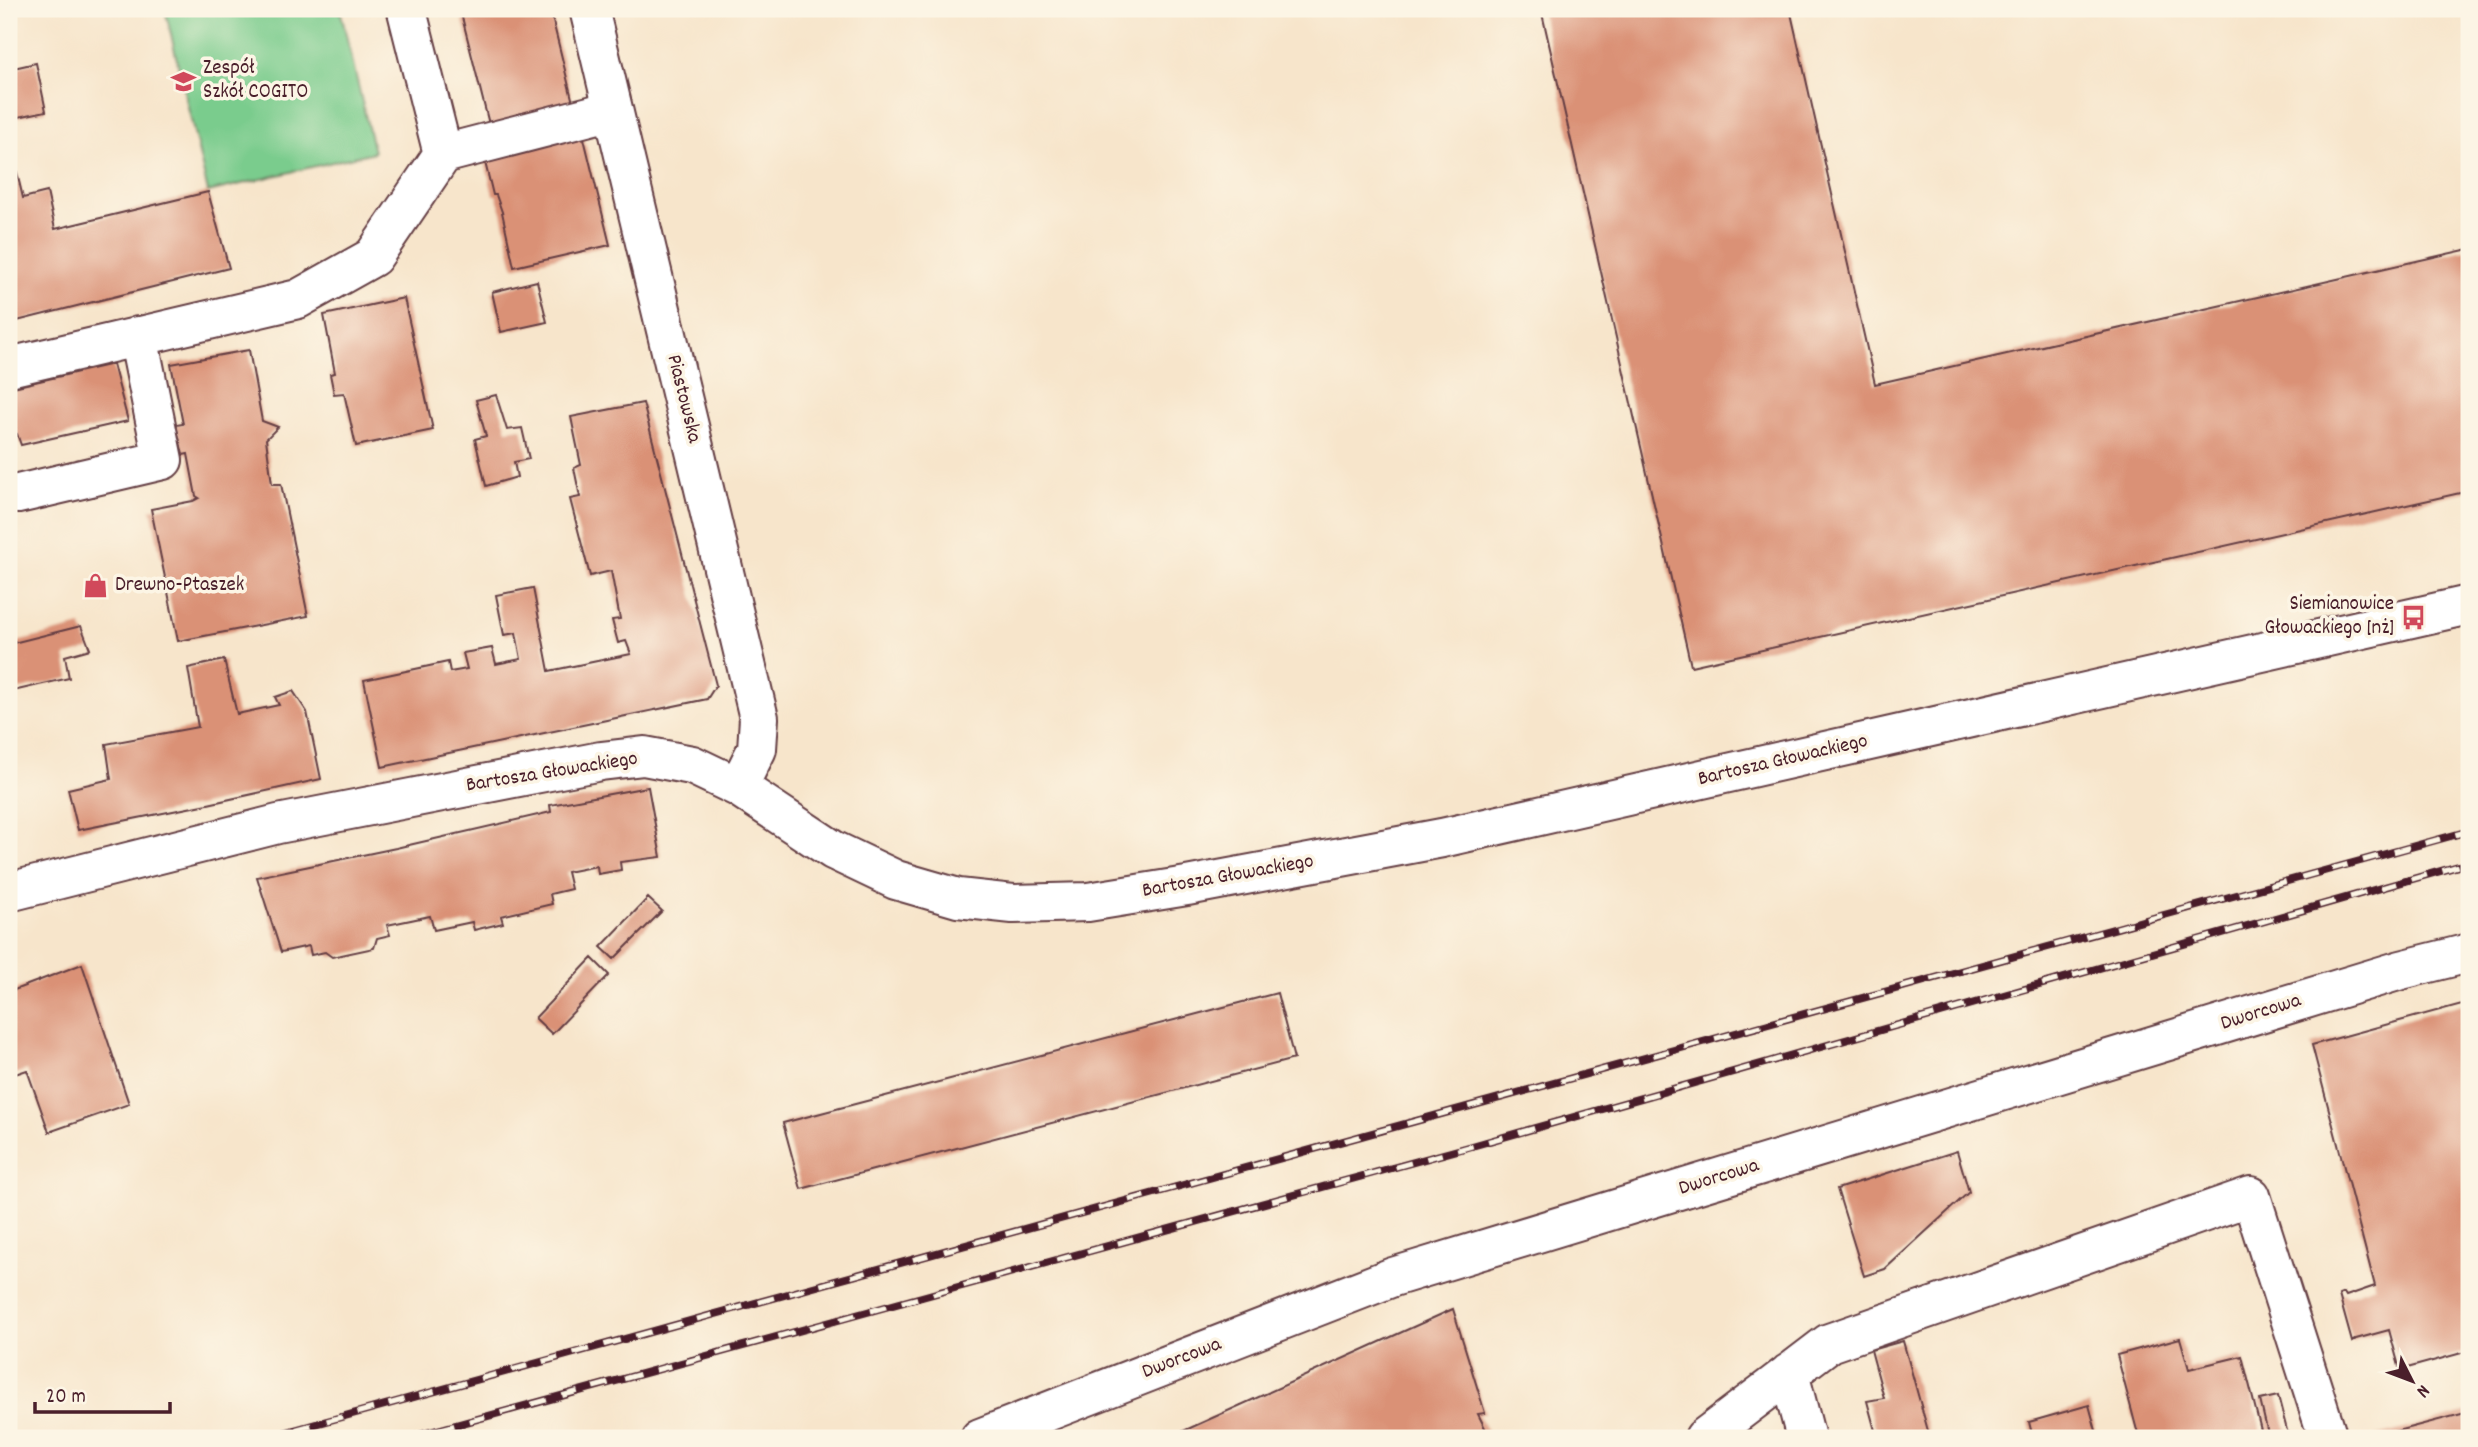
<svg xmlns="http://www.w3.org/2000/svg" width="2478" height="1447" font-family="Dekko,sans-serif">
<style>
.green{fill:#7acc8d;stroke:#62765c;stroke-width:2}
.building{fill:#da9176}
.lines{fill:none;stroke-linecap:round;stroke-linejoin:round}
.minor-casing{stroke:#643d43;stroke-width:42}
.minor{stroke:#fff;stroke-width:38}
.rail-casing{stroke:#4a1f2b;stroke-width:8}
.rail{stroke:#fcf5e5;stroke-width:5;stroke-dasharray:16;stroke-linecap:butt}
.labels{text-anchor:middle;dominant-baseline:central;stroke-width:7;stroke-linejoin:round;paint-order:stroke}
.poi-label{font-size:21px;fill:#4a1f2b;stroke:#fcf5e5;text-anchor:start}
.street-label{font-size:21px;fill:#4a1f2b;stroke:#fcf5e5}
</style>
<rect width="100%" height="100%" fill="#fcf5e5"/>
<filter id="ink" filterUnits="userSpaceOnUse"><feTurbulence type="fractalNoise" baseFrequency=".0143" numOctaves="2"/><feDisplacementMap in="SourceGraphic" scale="14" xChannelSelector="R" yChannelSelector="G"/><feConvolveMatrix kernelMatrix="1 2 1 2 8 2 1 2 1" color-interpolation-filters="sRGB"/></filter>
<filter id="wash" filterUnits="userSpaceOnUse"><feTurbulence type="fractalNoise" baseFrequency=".00686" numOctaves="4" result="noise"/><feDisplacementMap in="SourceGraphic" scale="28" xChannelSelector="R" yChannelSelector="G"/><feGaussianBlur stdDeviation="1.57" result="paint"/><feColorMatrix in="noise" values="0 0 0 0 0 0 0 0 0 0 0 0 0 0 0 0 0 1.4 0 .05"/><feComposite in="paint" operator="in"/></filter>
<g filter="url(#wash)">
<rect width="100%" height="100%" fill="#f7e5cb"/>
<path class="green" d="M165,9H340L374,152L208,192Z"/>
<g id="blocks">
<path class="building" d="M460,9H550L575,111L491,132Z
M1541,9H1790L1875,384L2469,249V491L1691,666Z
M36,63L46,111L9,119V69Z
M582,130L610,245L514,267L502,212L496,195H493L483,154Z
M9,139L23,198L47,192L55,229L208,192L229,268L9,323Z
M537,281L547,322L501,332L492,292Z
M404,298L433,430L356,446L344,393L334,394L330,374L335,373L324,315Z
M249,350L262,421L278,427L266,439L272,484H281L308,616L178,641L151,509L193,501L199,498L196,496L188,454L183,455L176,425L183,424L171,364Z
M113,364L128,421L21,445L17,434L9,436V388Z
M496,395L507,430L522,428L529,459L514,462L517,477L486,486L475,439L486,436L476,400Z
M643,403L716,685L707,699L382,767L364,680L448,662L450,672L467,669L463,653L492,648L496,664L521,659L516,633L504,635L496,595L533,588L549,671L631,654L626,641L618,643L612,620L620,619L611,571L590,576L570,499L580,497L574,468L581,465L571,417Z
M81,626L90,649L65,656L69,678L9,692V644Z
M224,660L237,714L279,705L275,697L293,691L307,712L321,779L208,804L78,830L68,789L111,779L106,744L198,727L188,668Z
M648,787L661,857L620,862L621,870L598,874L597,866L567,872L571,889L550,894L552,904L501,916L503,923L474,930L472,922L434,930L430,916L387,925L390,935L377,938L374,948L332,957L325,952L311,955L309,946L281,952L257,877L396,848L551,812L550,805Z
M648,898L662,911L614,959L601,947Z
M592,958L609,975L552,1034L535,1018Z
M82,964L129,1104L49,1132L27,1070L9,1076V992Z
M1277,993L1294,1059L801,1189L783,1123Z
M2469,1002V1351L2400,1370L2389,1330L2356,1339L2352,1342L2339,1295L2344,1293L2346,1296L2375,1286L2312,1045Z
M1957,1151L1969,1192L1885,1269L1864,1276L1837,1189Z
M1453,1309L1485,1413L1478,1414L1490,1438H1168Z
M2180,1338L2189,1369L2242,1356L2263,1438H2139L2117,1355Z
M1903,1341L1930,1438H1877L1867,1401L1884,1398L1871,1350Z
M2278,1396L2289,1438H2269L2260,1400Z
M2089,1405L2098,1438H2033L2029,1422Z
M2469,1412V1438H2374V1437Z"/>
</g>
</g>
<g filter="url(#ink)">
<use href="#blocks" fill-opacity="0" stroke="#643d43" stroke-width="2"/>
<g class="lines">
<defs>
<path id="minor" d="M589,9L759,718L757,749L738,787
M407,11L443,154
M9,367L298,299L373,257L443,154L613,110
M18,494L163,460L138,336
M9,892L278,824L601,761L644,756L692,765L738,787L833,850L896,880L958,898L1013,904L1088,902L1187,886L1442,838L2469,605
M1789,1373L1806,1438
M980,1438L1393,1277L2401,970L2469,953
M1704,1438L1829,1343L2251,1196L2326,1431"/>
</defs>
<use href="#minor" class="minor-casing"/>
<use href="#minor" class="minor"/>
<defs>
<path id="rail" d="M265,1438L2469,831
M408,1438L1465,1148L2469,863"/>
</defs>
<use href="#rail" class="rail-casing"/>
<use href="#rail" class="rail"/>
</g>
</g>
<defs>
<symbol id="school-bare" viewBox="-9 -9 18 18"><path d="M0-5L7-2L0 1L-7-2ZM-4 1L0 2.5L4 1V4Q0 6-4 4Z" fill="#d1495b" stroke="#fcf5e5" stroke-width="2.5" paint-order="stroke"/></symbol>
<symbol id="shop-bare" viewBox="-9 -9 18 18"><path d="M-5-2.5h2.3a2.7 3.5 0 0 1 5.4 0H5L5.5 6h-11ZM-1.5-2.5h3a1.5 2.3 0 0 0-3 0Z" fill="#d1495b" stroke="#fcf5e5" stroke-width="2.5" paint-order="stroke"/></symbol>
<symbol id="bus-bare" viewBox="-9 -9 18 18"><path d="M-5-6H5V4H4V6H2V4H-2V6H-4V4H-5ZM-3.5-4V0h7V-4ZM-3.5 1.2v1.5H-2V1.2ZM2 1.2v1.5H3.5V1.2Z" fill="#d1495b" stroke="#fcf5e5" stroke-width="2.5" paint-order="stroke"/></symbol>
</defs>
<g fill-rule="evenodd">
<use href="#school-bare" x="166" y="64" width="35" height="35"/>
<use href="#shop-bare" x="78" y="568" width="35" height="35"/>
<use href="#bus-bare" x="2396" y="600" width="35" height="35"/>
</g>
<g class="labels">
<g class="poi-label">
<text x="203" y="69">Zespół<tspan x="203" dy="24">Szkół COGITO</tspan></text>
<text x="115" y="586">Drewno-Ptaszek</text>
<text x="2394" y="605" text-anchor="end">Siemianowice<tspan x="2394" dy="24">Głowackiego [nż]</tspan></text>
</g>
<g class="street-label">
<text transform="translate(683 399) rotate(76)">Piastowska</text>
<text transform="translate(1783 761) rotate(-13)">Bartosza Głowackiego</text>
<text transform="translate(552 773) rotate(-9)">Bartosza Głowackiego</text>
<text transform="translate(1228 877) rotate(-10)">Bartosza Głowackiego</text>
<text transform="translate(2261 1013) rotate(-17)">Dworcowa</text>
<text transform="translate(1719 1178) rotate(-17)">Dworcowa</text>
<text transform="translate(1182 1359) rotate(-21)">Dworcowa</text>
</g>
</g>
<rect width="2478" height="1447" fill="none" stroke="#fcf5e5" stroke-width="35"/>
<g transform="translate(2412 1381) rotate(132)" stroke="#fcf5e5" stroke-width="5" paint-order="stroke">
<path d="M0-5L12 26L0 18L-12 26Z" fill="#4a1f2b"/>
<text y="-10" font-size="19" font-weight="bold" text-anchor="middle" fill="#4a1f2b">N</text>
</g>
<path d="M35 1402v10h135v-10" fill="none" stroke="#4a1f2b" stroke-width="3.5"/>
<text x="46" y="1402" font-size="21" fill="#4a1f2b" stroke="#fcf5e5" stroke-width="5" paint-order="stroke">20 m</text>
</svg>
